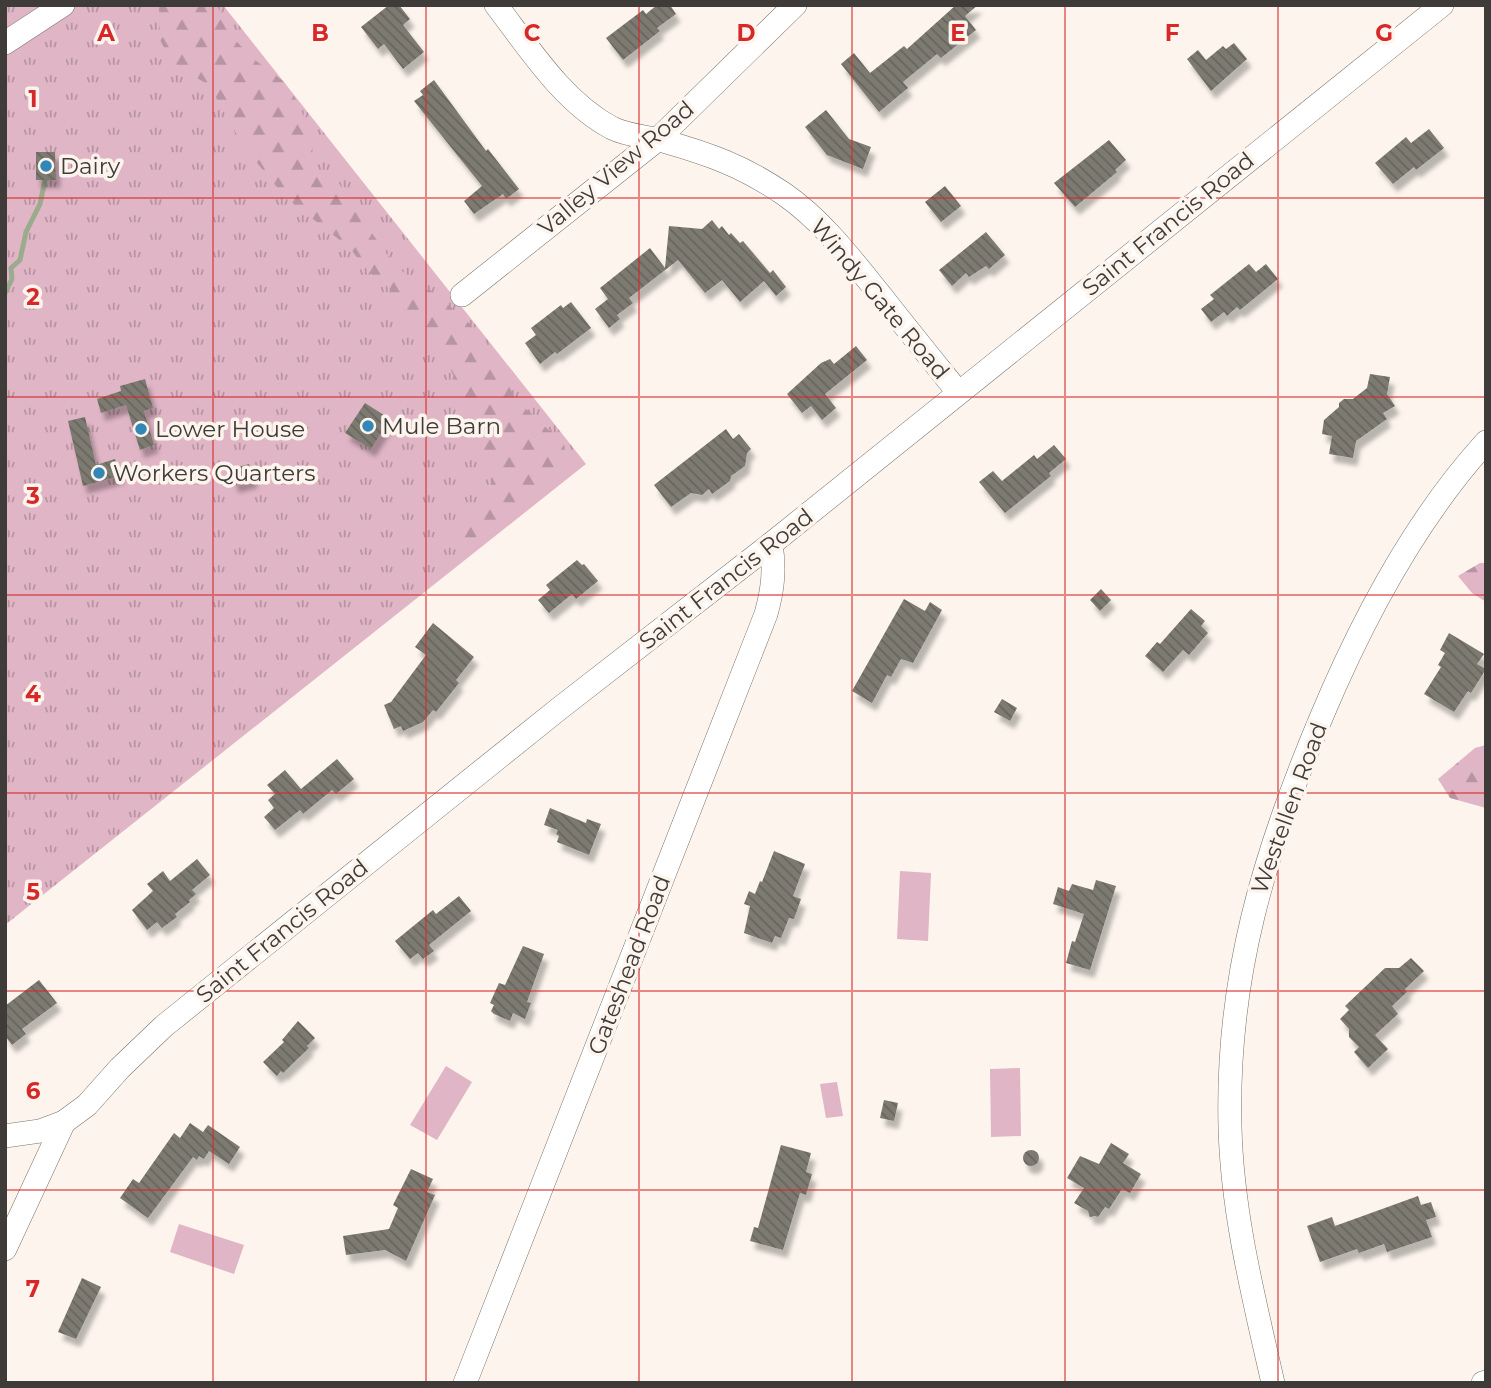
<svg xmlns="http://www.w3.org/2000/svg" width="1491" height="1388" font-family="Montserrat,sans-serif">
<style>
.grass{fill:url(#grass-tufts)}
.forest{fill:url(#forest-firs)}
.pitch{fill:#e0b5c5}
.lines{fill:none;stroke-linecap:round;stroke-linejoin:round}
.stream{stroke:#9bac8e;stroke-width:5}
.building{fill:url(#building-back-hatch);filter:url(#shadow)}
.minor-casing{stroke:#79726b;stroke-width:24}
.minor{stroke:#fff;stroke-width:23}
.grid{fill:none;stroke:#d62828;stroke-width:2;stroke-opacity:0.55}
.poi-dot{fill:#3387b7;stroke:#fdf5ed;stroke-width:2.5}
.labels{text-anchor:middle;stroke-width:7;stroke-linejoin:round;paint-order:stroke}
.poi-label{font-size:23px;fill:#3e3b38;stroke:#fdf5ed;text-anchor:start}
.street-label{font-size:23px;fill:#3e3b38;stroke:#fdf5ed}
.grid-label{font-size:23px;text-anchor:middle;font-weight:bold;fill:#d62828;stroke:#fdf5ed;stroke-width:7;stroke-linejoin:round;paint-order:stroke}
</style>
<defs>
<pattern id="grass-tufts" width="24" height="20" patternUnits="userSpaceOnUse" patternTransform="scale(1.75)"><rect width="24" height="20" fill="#e0b5c5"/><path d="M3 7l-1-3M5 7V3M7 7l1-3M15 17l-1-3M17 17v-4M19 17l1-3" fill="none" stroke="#b794a1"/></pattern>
<pattern id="forest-firs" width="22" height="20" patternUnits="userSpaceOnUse" patternTransform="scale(1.75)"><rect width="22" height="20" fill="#e0b5c5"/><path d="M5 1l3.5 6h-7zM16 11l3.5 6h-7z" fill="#b794a1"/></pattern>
<pattern id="building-back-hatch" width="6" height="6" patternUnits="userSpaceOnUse" patternTransform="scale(1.75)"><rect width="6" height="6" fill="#7c7a71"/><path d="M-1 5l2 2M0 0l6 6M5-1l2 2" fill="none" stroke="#67655e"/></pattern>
<filter id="shadow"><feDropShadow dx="4.5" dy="8" stdDeviation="2" flood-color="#0004"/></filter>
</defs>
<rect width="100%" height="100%" fill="#fdf5ed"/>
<polygon class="grass" points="5,5 223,5 586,464 5,925"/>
<g class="forest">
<polygon points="159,5 217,5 228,32 251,57 283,81 294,96 313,136 312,161 318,174 336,178 352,205 396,267 436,294 470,324 484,350 506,374 514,398 564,444 566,456 558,474 527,503 481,534 471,540 465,539 458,529 488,496 495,467 489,457 463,431 456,383 452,372 435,354 386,285 377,280 361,263 350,248 286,198 243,146 209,85 181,69 169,57 160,40"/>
<polygon points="1480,563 1486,563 1486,602 1472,593 1458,576"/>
<polygon points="1486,745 1486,808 1450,798 1438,779 1475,748"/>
</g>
<g class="pitch">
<polygon points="900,871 931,873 928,941 897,939"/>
<polygon points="446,1066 472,1082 437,1140 410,1125"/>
<polygon points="1020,1068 1021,1136 991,1137 990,1069"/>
<polygon points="837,1082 843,1116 826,1118 820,1084"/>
<polygon points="179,1224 244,1245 234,1274 170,1252"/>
</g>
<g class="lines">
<polyline class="stream" points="5,293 12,279 11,268 20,260 26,232 40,204 45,180"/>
</g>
<g class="building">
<polygon points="389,5 399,5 410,19 403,25 424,52 403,69 384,44 378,49 361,27"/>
<polygon points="657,5 670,5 676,14 657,28 660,31 623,60 606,38 643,10 646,14"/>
<polygon points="956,5 978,5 965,16 976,30 941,58 937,54 903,82 908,88 879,112 841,64 854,53 870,73 904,46 907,49"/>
<polygon points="1234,43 1247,59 1211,91 1187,59 1198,50 1206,60 1223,46 1226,49"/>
<polygon points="434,80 486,151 488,149 519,189 506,199 503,194 474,214 464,201 482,186 414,101 423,95 420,91"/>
<polygon points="826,110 849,139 871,147 863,169 827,155 805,127"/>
<polygon points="1429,129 1444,148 1416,170 1414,167 1393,184 1375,163 1406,137 1411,143"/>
<polygon points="1109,140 1126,160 1115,170 1117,172 1075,207 1054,183"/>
<polygon points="36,152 55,152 56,180 36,180"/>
<polygon points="945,186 961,206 941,222 925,202"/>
<polygon points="712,220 719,229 722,226 729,235 731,233 740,243 743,241 770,273 773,270 786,287 776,296 764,281 740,302 722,280 705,293 678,260 629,298 633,303 617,315 620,319 609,328 595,309 608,299 600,288 650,248 665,268 669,226 702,229"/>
<polygon points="986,232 1005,255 989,269 986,266 969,277 966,273 952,286 939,270"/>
<polygon points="1249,264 1256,272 1266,264 1278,279 1240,310 1237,307 1227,316 1224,312 1211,322 1201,309 1214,299 1210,295"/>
<polygon points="571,302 591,328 557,354 555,352 540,364 525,343 536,335 531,328 561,305 563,308"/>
<polygon points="856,346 867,360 825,394 836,408 822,420 811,406 802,413 787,394 821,363 830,359 834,364"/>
<polygon points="1370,374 1390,377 1387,394 1395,406 1383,413 1387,419 1356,441 1353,458 1329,454 1332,436 1322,434 1324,420 1339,407 1339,403 1344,399 1353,399 1367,388"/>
<polygon points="145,379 153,408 144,411 154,445 140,450 126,405 101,413 97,399 121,391 120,386"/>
<polygon points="365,403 390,419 371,449 345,433"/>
<polygon points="85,417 96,465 115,459 120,476 83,486 68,421"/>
<polygon points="726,429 733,439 739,434 751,449 747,453 745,466 731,476 730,481 712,494 709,489 702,495 691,493 671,507 654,485"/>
<polygon points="1054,445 1066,459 1049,473 1051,476 1005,513 979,482 993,471 1002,481 1034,455 1037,459"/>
<polygon points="249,464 253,480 234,485 230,469"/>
<polygon points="577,560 582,565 584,564 598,581 576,599 572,594 549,613 538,600 550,590 546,585"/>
<polygon points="1101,589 1111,600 1100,611 1090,600"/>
<polygon points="904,599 925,611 930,602 942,610 913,663 901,659 891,677 887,675 872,703 852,691"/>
<polygon points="1191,609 1205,621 1201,626 1208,633 1189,655 1183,650 1163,672 1145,656 1157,642 1160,644"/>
<polygon points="433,623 474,657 456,680 459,683 436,712 433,710 423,722 403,731 401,726 394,729 384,705 391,702 426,655 415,647"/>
<polygon points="1449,633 1484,654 1477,664 1486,669 1471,693 1468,691 1454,712 1424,694 1441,667 1438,665 1445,653 1440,650"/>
<polygon points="1002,699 1017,708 1010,721 994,712"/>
<polygon points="337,759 354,779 336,794 332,790 303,814 300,810 275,830 264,817 274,808 268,800 275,794 267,785 285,770 301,789"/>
<polygon points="550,808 586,823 587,819 601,824 589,855 557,842 559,836 556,834 558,830 544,825"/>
<polygon points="774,851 805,864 793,896 801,899 794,919 789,918 781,938 775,936 772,943 744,933 750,906 744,904 749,891 755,894 760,881 762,882"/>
<polygon points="197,859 210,875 192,890 196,894 189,900 190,902 175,914 177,917 162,928 157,922 147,930 132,910 153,891 147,884 163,871 170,881"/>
<polygon points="1096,880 1116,886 1090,970 1066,963 1072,941 1075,942 1084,914 1053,904 1058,887 1069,891 1072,884 1093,890"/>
<polygon points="459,896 471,911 429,945 434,951 423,959 418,953 410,959 395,941 433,910 436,914"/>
<polygon points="523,946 544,954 527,1002 531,1003 525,1019 513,1013 510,1021 494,1014 491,1011 494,1005 490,1003 499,983 505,985"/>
<polygon points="1411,958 1424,971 1405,989 1407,992 1392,1006 1398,1014 1375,1035 1388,1049 1368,1068 1354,1052 1359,1047 1349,1037 1349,1029 1340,1019 1349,1010 1345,1006 1385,968 1399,968"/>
<polygon points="39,980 57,1003 22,1029 26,1034 12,1045 5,1036 5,1006"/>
<polygon points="298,1021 315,1038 307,1046 309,1048 283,1073 281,1071 277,1076 263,1062 284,1042 282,1040"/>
<polygon points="884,1100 898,1103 894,1121 880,1118"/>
<polygon points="190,1123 203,1132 208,1125 240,1147 229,1164 209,1151 204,1159 199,1156 197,1160 193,1157 148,1218 120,1198 133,1179 139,1183 174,1133 180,1138"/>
<polygon points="1111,1143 1129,1154 1123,1163 1141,1174 1130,1193 1122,1189 1109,1209 1105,1207 1098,1217 1095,1216 1090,1217 1088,1211 1074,1203 1084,1188 1067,1178 1080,1156 1099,1164"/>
<polygon points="781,1145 811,1153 806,1172 812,1174 806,1195 800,1193 783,1250 750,1241 754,1227 758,1228"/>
<circle cx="1031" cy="1158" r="8"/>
<polygon points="411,1169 433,1179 427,1192 435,1195 406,1261 385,1250 346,1255 343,1236 389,1229 398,1208 393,1205"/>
<polygon points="1418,1196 1421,1205 1431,1202 1436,1217 1426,1220 1432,1237 1387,1252 1384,1244 1359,1253 1357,1249 1320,1262 1307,1226 1332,1217 1335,1226"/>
<polygon points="82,1278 101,1287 76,1339 58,1332"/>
</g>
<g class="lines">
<g class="minor-casing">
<g id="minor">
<path d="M496,5C529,48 563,102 612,128C628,136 646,136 663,141C709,154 743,166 784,194C823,221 852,260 882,297C907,329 933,361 958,392"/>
<polyline points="5,43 63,5"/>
<polyline points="462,295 657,140 795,5"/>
<polyline points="5,1136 40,1131 64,1122 87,1105 120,1068 164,1026 560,708 771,544 1442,5"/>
<polyline points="5,1249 64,1122"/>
<path d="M465,1383L766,614C773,589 775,569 771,544"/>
<path d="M1273,1383C1254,1299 1232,1213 1230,1127C1226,979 1264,853 1321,718C1362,620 1414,521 1486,442"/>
<polyline points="1483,1383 1486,1382"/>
</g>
</g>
<use href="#minor" class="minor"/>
</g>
<path class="grid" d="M213,5V1383M426,5V1383M639,5V1383M852,5V1383M1065,5V1383M1278,5V1383M5,198H1486M5,397H1486M5,595H1486M5,793H1486M5,991H1486M5,1190H1486"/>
<g class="poi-dot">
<circle cx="46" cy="166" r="7"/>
<circle cx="368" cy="426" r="7"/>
<circle cx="141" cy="429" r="7"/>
<circle cx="99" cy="473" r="7"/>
</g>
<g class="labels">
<g class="poi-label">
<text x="60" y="174">Dairy</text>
<text x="382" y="434">Mule Barn</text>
<text x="155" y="437">Lower House</text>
<text x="113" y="481">Workers Quarters</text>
</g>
<g class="street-label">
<text transform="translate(616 168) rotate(-40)" y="8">Valley View Road</text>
<text transform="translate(1168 224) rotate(-39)" y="8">Saint Francis Road</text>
<text transform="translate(880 299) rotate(50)" y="8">Windy Gate Road</text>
<text transform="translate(726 579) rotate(-38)" y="8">Saint Francis Road</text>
<text transform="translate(1289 808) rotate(-70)" y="8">Westellen Road</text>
<text transform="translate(282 931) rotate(-39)" y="8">Saint Francis Road</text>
<text transform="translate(629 965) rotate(-69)" y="8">Gateshead Road</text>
</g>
</g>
<g class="grid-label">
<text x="106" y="41">A</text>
<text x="320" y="41">B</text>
<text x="532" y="41">C</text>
<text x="746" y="41">D</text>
<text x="958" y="41">E</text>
<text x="1172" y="41">F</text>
<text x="1384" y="41">G</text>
<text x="33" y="107">1</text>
<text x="33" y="305">2</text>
<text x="33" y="504">3</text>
<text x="33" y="702">4</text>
<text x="33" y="900">5</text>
<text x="33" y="1099">6</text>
<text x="33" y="1297">7</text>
</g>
<rect width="1491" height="1388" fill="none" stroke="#3e3b38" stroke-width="14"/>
</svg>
